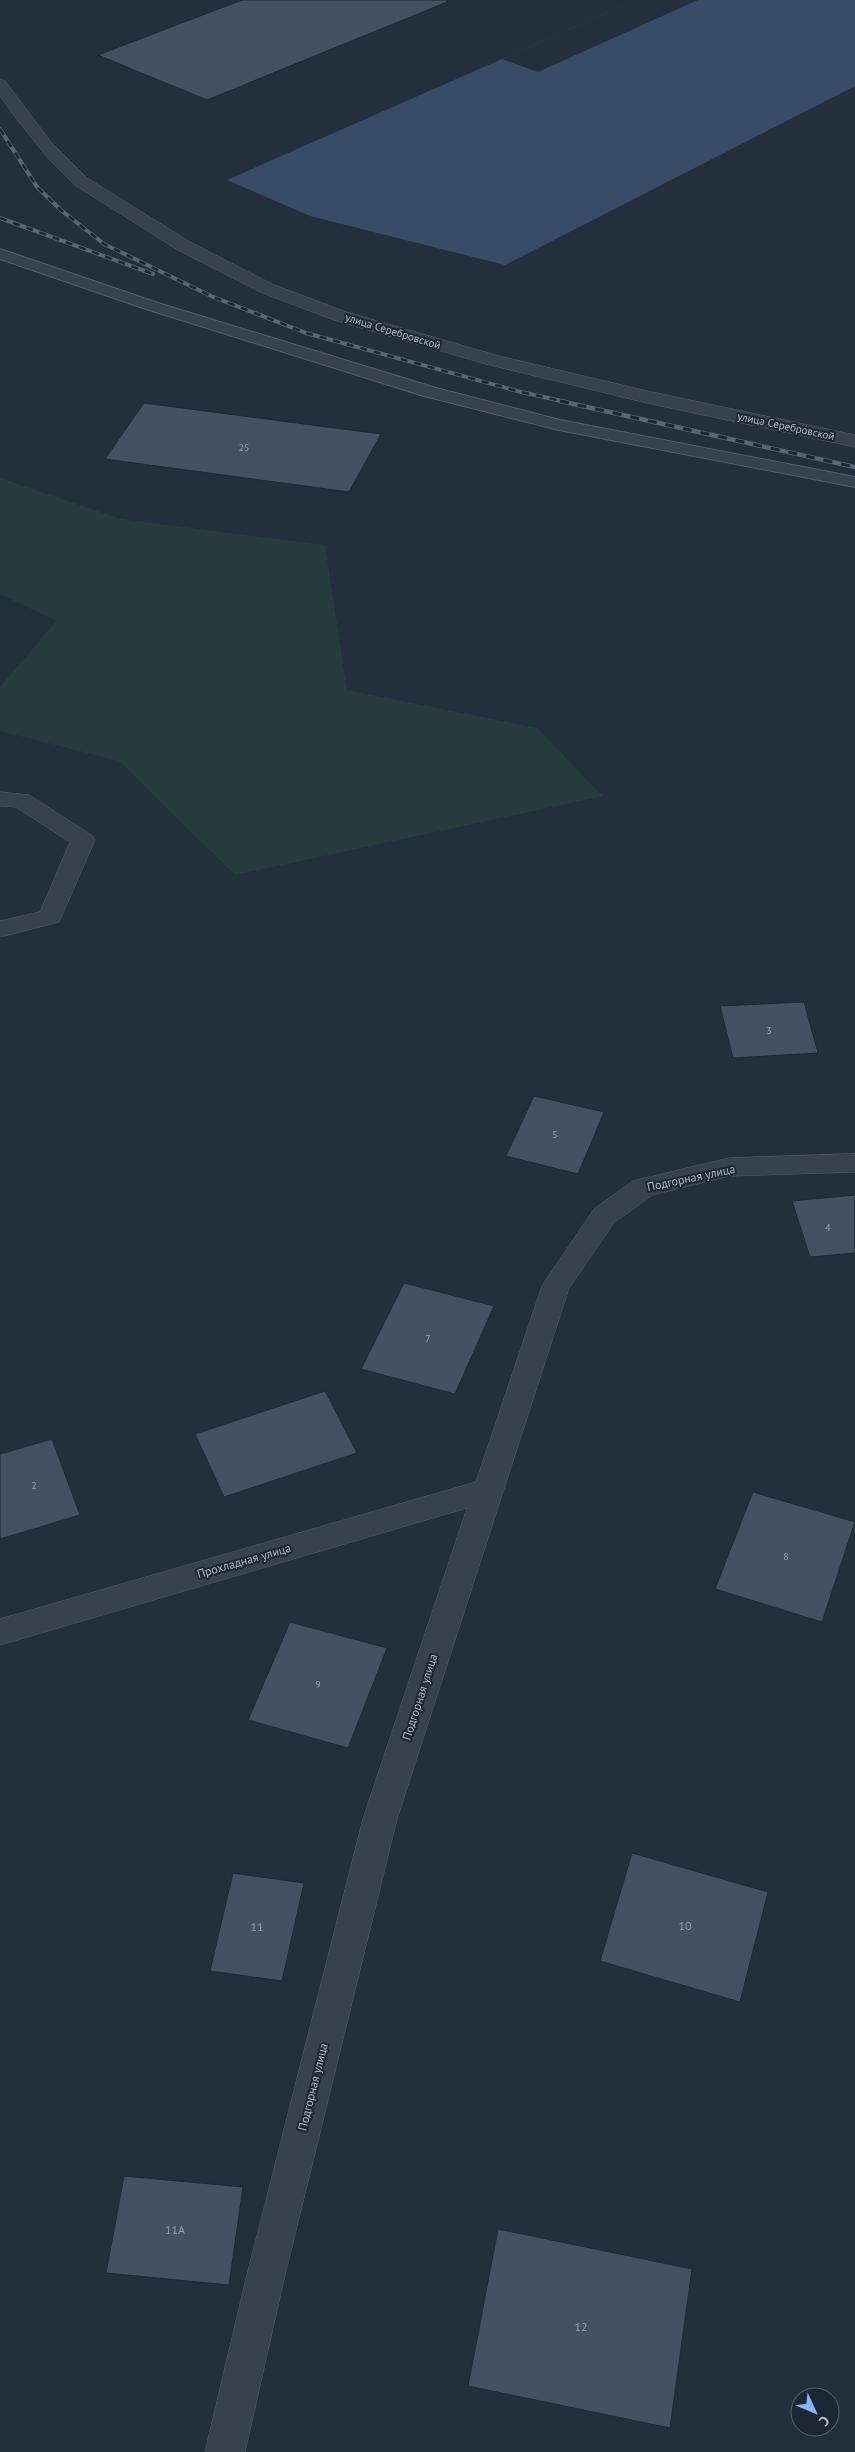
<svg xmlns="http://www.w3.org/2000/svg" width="855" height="2452" font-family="'PT Sans',sans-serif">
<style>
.green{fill:#263c3f}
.water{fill:#394c67}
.pier{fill:#242f3e}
.building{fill:#455162;stroke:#1f2835}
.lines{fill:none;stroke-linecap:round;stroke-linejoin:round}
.service-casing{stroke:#565f6c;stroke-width:2}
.minor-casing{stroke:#565f6c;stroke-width:1}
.tertiary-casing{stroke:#565f6c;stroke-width:1}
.service{fill:#38414e;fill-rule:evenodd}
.minor{fill:#38414e;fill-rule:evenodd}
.tertiary{fill:#38414e;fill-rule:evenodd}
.rail-far1-casing{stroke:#5a6575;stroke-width:4}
.rail-casing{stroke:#5a6575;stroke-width:4.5}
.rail-far1{stroke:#1d2633;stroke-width:2.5;stroke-dasharray:7;stroke-linecap:butt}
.rail{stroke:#1d2633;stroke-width:3;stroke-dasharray:9;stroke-linecap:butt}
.labels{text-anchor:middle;stroke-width:4;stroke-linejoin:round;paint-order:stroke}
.number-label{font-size:10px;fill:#98a1af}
.far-street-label{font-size:11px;fill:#b4bcc9;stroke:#1d2633}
.street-label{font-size:12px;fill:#b4bcc9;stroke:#1d2633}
.near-number-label{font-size:12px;fill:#98a1af}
</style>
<rect width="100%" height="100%" fill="#242f3e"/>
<polygon class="green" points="0,478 121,519 325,545 347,690 537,728 603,796 235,875 119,761 0,731 0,687 56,621 0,594"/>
<polygon class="water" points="636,0 855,0 855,86 505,265 310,216 227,180"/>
<polygon class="pier" points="636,0 698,0 538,72 502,59"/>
<g class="building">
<polygon points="242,0 447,0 447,2 207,100 98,55"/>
<polygon points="144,403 381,434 349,492 105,459"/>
<polygon points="804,1002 818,1053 733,1058 720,1006"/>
<polygon points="534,1096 604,1112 578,1174 506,1156"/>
<polygon points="855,1195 855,1253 810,1257 792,1201"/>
<polygon points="404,1283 494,1306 455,1394 361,1369"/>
<polygon points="325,1391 357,1453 224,1497 195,1434"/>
<polygon points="52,1439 80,1515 0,1539 0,1454"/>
<polygon points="753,1492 855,1522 822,1622 715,1589"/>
<polygon points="290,1622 387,1648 348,1748 248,1720"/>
<polygon points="632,1853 768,1892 740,2002 600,1961"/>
<polygon points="233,1873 304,1883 282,1981 210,1971"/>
<polygon points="124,2176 243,2187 229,2285 106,2273"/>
<polygon points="498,2229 692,2269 670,2428 468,2386"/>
</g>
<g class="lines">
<g class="service-casing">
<polygon id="service" points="0,249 158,303 436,388 560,420 855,477 855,487 559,430 424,396 146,309 0,259"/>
</g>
<g class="minor-casing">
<g id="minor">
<polygon points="0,792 29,795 91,835 95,840 59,922 0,937 0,921 40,912 70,842 16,807 0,806"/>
<polygon points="855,1154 855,1172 729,1176 652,1195 614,1223 569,1288 397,1819 284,2279 245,2452 205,2452 246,2279 363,1819 467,1508 0,1645 0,1619 476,1482 542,1286 594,1209 633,1181 729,1158"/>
</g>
</g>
<g class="tertiary-casing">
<polygon id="tertiary" points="0,79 5,81 50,141 87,178 190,242 272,284 346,312 499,356 647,391 855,435 855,447 647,403 486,364 334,320 260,292 178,250 75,185 47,157 16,118 0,96"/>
</g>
<use href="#service" class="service"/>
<use href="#minor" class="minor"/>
<use href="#tertiary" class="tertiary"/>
<g class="rail-far1-casing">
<g id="rail-far1">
<polyline points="0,129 37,187 62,211 104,244 211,296 306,333 521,392 566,402"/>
<polyline points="0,218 153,274"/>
</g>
</g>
<g class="rail-casing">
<polyline id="rail" points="560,401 855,467"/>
</g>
<use href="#rail-far1" class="rail-far1"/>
<use href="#rail" class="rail"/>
</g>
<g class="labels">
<g class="number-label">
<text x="244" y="451">25</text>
<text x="769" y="1034">3</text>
<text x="555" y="1138">5</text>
<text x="828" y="1231">4</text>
<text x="428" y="1342">7</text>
<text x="34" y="1489">2</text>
<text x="786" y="1560">8</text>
<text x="318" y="1688">9</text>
</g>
<g class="far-street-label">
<text transform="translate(393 331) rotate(17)" y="4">улица Серебровской</text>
<text transform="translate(786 426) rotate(12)" y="4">улица Серебровской</text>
</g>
<g class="street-label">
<text transform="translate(691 1178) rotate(-12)" y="4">Подгорная улица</text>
<text transform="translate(244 1561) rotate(-16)" y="4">Прохладная улица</text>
<text transform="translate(420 1697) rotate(-72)" y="4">Подгорная улица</text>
<text transform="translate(313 2087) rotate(-76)" y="4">Подгорная улица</text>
</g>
<g class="near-number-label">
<text x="685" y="1930">10</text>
<text x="257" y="1931">11</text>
<text x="175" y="2234">11А</text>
<text x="581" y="2331">12</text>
</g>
</g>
<g transform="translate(815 2412) rotate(134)"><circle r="24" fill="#1d2633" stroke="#59626f"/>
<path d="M0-4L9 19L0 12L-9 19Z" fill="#8ab4f8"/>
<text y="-8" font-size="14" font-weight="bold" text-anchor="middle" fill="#b4bcc9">С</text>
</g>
</svg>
